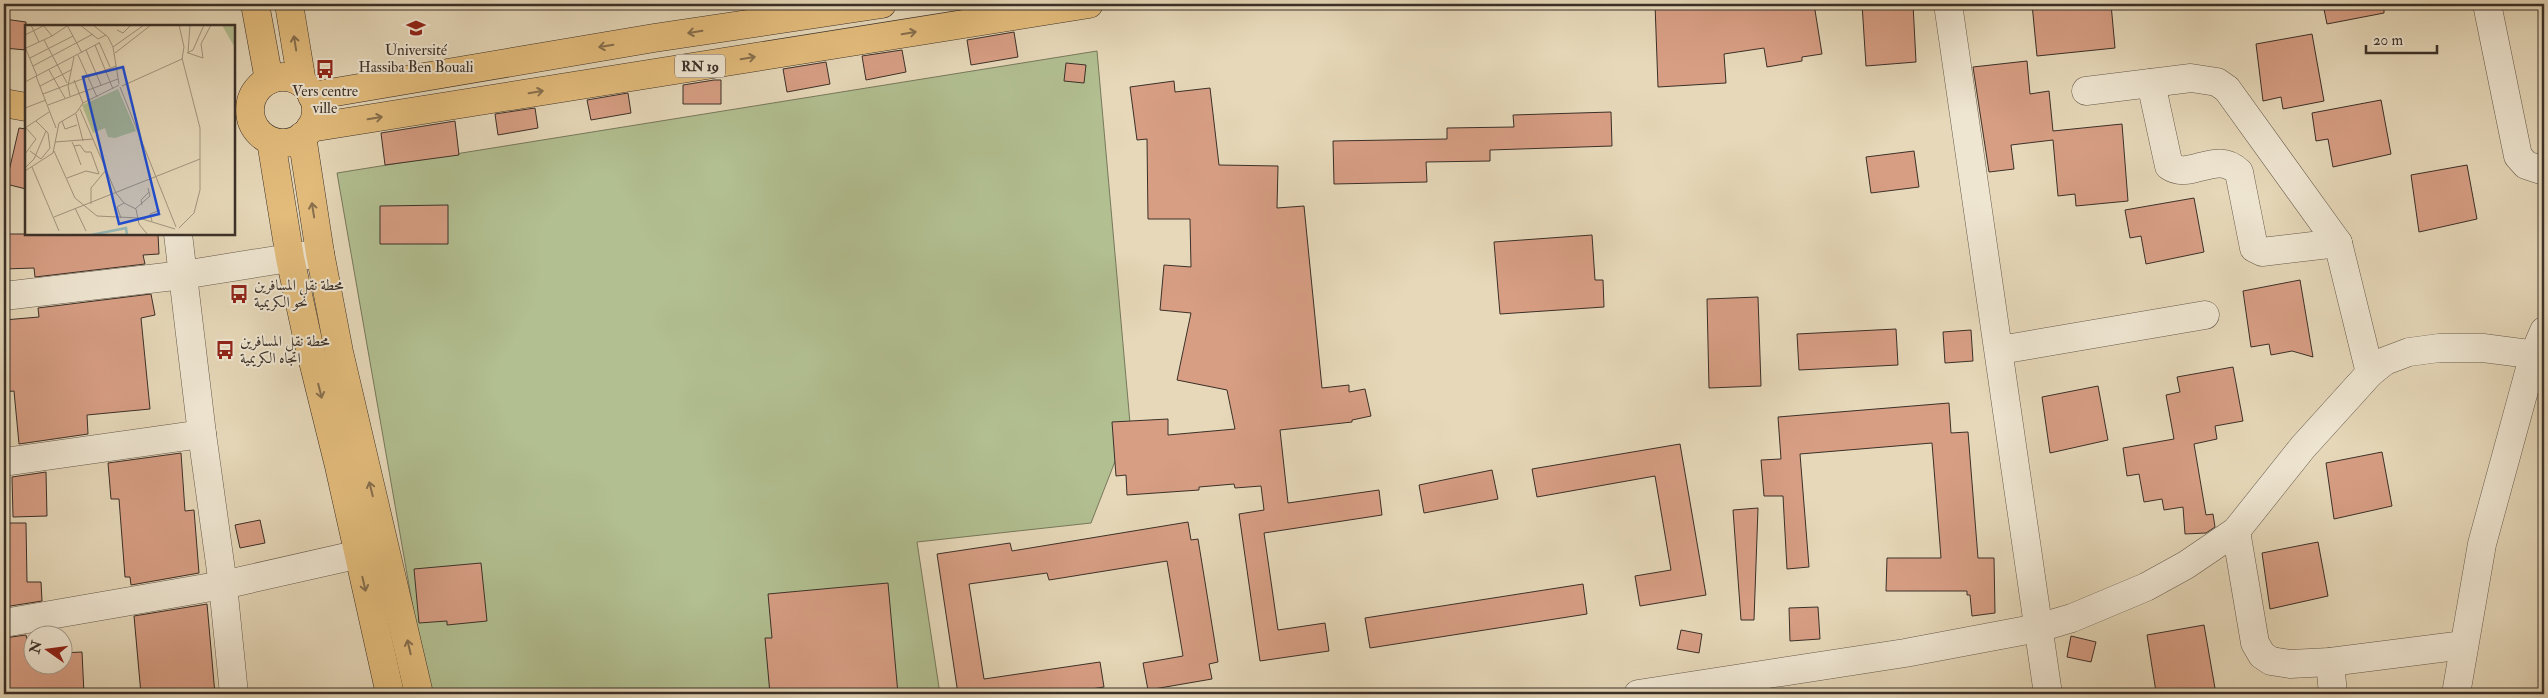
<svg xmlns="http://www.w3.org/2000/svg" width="2548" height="698" font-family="'IM FELL Double Pica',Amiri,serif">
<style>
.pitch{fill:#b2bf91;stroke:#76785c}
.building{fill:#d79e84;stroke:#3b3028}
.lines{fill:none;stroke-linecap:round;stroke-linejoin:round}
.minor-casing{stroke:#665a4c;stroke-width:29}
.major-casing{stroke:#3b3028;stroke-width:29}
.minor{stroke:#efe6d2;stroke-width:28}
.major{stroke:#e3bc7c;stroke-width:28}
.oneway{stroke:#876f4e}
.labels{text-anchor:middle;stroke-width:4;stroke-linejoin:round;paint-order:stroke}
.shield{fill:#efe6d2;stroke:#71675b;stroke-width:1}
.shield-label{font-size:14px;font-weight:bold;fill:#3b3028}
.poi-label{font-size:15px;fill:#3b3028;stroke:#efe6d2}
.inset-river{fill:none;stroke:#98b8b7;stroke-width:2.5}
.inset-road{fill:none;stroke:#a2957f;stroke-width:1}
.view{fill:#1d4ed8;fill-opacity:0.15;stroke:#1d4ed8;stroke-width:2.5}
.inset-edge{fill:none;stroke:#3b3028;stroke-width:2.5}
</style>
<rect width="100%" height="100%" fill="#e6d8b9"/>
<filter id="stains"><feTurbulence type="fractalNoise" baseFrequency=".004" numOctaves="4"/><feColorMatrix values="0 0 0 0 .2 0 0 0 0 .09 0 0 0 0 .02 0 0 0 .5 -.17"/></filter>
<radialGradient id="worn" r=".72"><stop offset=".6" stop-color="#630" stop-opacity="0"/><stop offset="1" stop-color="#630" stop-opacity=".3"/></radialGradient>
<polygon class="pitch" points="1097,51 1130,423 1091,523 917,542 940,694 428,694 337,173"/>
<g class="building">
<polygon points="1655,4 1814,4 1822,54 1802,57 1802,61 1767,67 1764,48 1724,54 1726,83 1658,87"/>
<polygon points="1862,4 1913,4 1916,62 1866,66"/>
<polygon points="2032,4 2111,4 2115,48 2037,56"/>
<polygon points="2323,4 2384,4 2384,13 2327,24"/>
<polygon points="4,19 26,22 26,50 4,48"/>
<polygon points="1014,32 1018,57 971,65 967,40"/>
<polygon points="2312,34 2324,101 2283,109 2281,97 2263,101 2256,44"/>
<polygon points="902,50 906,72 866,80 862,56"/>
<polygon points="2027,61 2030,94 2049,91 2053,131 2122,124 2128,201 2076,206 2075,194 2058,196 2053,140 2011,145 2014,169 1989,172 1973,67"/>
<polygon points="826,62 830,84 787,92 783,69"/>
<polygon points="1066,63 1086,65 1084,83 1064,81"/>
<polygon points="714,80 721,80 721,104 683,104 683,85"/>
<polygon points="1174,81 1175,92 1210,88 1219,165 1278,166 1277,208 1304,206 1322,388 1349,385 1349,392 1365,389 1371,416 1352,420 1352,422 1280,430 1288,503 1379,490 1382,515 1264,533 1278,630 1325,623 1329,651 1260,661 1239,514 1264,510 1261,486 1235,488 1234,484 1199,487 1199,490 1127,495 1126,475 1116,476 1112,422 1168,419 1168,435 1235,429 1227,390 1177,380 1191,313 1160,310 1164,265 1191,267 1190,219 1148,219 1147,139 1137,140 1130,87"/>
<polygon points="628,93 631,113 591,120 587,100"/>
<polygon points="2381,100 2391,154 2333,167 2328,139 2316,141 2312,113"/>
<polygon points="535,108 538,128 498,135 495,114"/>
<polygon points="1611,112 1612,146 1490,150 1490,161 1426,162 1427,182 1334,184 1333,141 1447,139 1447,128 1514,127 1513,115"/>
<polygon points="455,121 459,155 385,165 381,133"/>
<polygon points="19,128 26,129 26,189 6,184"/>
<polygon points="1914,151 1919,187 1871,193 1866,157"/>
<polygon points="2467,165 2477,219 2419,232 2411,175"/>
<polygon points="2194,198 2204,252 2146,264 2141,236 2130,238 2125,210"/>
<polygon points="448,205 448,244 380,244 380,206"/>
<polygon points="4,234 158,234 159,254 143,255 145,264 35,277 34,268 4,269"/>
<polygon points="1592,235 1595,280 1603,280 1604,307 1500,314 1494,242"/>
<polygon points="2300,280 2313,357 2292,351 2271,355 2269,344 2251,347 2243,291"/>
<polygon points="151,294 155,315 141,318 150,409 87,415 88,434 19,444 14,391 4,392 4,320 39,317 38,308"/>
<polygon points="1758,297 1761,386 1709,388 1707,299"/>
<polygon points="1896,329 1898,365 1799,370 1797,334"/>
<polygon points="1971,330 1973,361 1945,363 1943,332"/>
<polygon points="2233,367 2243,421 2215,426 2217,439 2194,444 2206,515 2213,514 2215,527 2206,533 2185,534 2183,507 2164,510 2162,499 2144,502 2139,474 2127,476 2123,448 2174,439 2166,395 2180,392 2177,377"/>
<polygon points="2098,386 2108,440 2050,453 2042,397"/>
<polygon points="1949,403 1951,433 1968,432 1978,558 1994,558 1995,613 1972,616 1970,595 1967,595 1967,591 1886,591 1887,558 1941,558 1932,443 1800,454 1809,567 1787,569 1783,496 1764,496 1761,460 1781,459 1778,417"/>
<polygon points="1680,444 1706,595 1640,606 1635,576 1671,570 1655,476 1537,497 1532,469"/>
<polygon points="2382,452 2392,506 2334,519 2326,463"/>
<polygon points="181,453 185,511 194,510 199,573 131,585 130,577 125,577 119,499 111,499 108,463"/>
<polygon points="1492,470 1498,499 1424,513 1419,485"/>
<polygon points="46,472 47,516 13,517 12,477"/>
<polygon points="1758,508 1754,620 1741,620 1733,510"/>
<polygon points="260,520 265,543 240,548 235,525"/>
<polygon points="1188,522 1191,540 1198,539 1218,662 1209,664 1212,679 1148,690 1143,663 1183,656 1167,561 1049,580 1047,573 969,584 984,679 1100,662 1104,687 1059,694 958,694 937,554 1010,543 1012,551"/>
<polygon points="4,523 26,523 27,582 41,582 42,601 4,607"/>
<polygon points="2318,542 2328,596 2270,609 2262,553"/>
<polygon points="481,563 487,621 447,625 447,621 419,623 414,569"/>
<polygon points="888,583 898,694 770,694 765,638 772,638 768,594"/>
<polygon points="1583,584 1587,614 1370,648 1365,618"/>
<polygon points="207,604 215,694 141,694 134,616"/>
<polygon points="1818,607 1820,639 1790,641 1789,608"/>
<polygon points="2204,625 2216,694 2174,694 2173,689 2156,692 2147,635"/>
<polygon points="1681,630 1702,634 1699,653 1677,649"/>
<polygon points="26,635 30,655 32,655 32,666 62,666 62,653 82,652 84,694 10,694 4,657 4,638"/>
<polygon points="2071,636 2096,642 2091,662 2067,657"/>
</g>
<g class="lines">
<g class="minor-casing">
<g id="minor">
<polyline points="1948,4 2048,694"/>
<polyline points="2487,4 2518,156 2526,165 2544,171"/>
<path d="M2151,83L2169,166C2191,181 2216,149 2239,172L2254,248L2262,252L2338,243"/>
<polyline points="2086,91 2191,78 2217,82 2227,89 2338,243 2370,373"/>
<polyline points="178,234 202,434 223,585 234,694"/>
<polyline points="4,296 183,275 320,253"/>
<polyline points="2000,350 2205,315"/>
<polyline points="4,462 202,434"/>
<polyline points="2236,531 2255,643 2262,655 2271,661 2290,664 2330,662 2464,645"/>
<polyline points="4,623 223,585 382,549"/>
<polyline points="2330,662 2333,694"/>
<polyline points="1638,694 1905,653 2038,628 2072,618 2146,587 2186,565 2236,531 2303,447 2370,373 2385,361 2409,352 2439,348 2483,348 2544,356"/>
<polyline points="2456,694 2482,544 2534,354 2544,331"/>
</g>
</g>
<g class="major-casing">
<g id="major">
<polyline points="255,4 269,80"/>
<polyline points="289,4 302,83"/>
<circle cx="283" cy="110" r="33"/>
<polyline points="312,96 654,38 882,4"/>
<polyline points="4,103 26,107"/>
<polyline points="310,128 1089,4"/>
<polyline points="302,136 320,253 339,352 419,694"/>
<polyline points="271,141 290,258 308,341 339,466 390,694"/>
</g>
</g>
<use href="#minor" class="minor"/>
<use href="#major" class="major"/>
</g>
<defs><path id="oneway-shaft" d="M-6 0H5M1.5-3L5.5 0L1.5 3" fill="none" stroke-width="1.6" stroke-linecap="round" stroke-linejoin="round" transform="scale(1.25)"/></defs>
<g class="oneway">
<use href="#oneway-shaft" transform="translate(695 32) rotate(171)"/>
<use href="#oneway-shaft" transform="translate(909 33) rotate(-9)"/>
<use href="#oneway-shaft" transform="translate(295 43) rotate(-99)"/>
<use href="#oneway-shaft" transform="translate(606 46) rotate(170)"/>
<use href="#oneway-shaft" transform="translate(748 58) rotate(-9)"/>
<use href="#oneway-shaft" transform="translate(536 92) rotate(-9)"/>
<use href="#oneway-shaft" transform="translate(375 118) rotate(-9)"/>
<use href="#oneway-shaft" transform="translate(313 210) rotate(-99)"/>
<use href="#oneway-shaft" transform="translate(320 391) rotate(76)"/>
<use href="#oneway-shaft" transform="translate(371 489) rotate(-104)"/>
<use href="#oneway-shaft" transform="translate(364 584) rotate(77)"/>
<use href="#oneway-shaft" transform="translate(409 647) rotate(-103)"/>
</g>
<defs>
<g id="university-bare" transform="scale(1.5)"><path d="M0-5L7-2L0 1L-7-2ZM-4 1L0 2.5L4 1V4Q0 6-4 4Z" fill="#8f2418" stroke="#efe6d2" stroke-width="2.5" paint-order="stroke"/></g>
<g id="bus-bare" transform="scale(1.5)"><path d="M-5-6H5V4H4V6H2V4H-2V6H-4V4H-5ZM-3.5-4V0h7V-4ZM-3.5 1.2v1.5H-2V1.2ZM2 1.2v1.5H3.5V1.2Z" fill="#8f2418" stroke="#efe6d2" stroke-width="2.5" paint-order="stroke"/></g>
</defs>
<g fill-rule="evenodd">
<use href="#university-bare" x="416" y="28"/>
<use href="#bus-bare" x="325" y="69"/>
<use href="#bus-bare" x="239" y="294"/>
<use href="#bus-bare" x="225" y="350"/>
</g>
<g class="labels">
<rect class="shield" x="675" y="54.5" width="50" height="23" rx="4"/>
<g class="shield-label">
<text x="700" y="71">RN 19</text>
</g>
<g class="poi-label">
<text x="416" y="55">Université<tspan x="416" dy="17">Hassiba Ben Bouali</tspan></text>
<text x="325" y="96">Vers centre<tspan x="325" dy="17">ville</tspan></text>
<text x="254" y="290" text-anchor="start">محطة نقل المسافرين<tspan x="254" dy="17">نحو الكريمية</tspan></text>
<text x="240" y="346" text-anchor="start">محطة نقل المسافرين<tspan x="240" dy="17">اتجاه الكريمية</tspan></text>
</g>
</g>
<g transform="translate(25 25)">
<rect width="210" height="210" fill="#e6d8b9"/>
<path d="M197,0H210V23Z" fill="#b2bf91"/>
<path d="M93,64L111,106L90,113L83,112L80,103L68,108L57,80Z" fill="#b2bf91"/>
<path class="inset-river" d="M66,210L101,203L102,210"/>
<path class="inset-road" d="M6,0L14,17M42,0L57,28M55,0L73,14L81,10M68,0L83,12L88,22L94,59M92,5L98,8L106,0M0,10L18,1M27,11L42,1M19,15L42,58M74,17L85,42M70,20L88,64M0,22L12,51M88,22L119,0M1,23L27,11L18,0M61,25L76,60M90,28L126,0M162,28L168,25L179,0M163,28L178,33L176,19L186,0M163,28L165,0M53,30L72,72M5,33L48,11M8,41L68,9M24,45L40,73M11,51L31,103M49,55L58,78M0,57L74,18M15,61L46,45M97,61L157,34L159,22L154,0M95,62L151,202M18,69L91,41M45,71L43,61L49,32M23,80L93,54M0,83L21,75M55,84L91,168L99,178L111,184L114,199L123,210M51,89L58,116M37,96L40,104L52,100M0,102L11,114L0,129M0,103L24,87M30,117L68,114M47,117L49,121L55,120L60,127H66L74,149M49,121L56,140M5,126L16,134L25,123L23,108L11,96M29,126L50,173L72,191L114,193L150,204M7,142L34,206M0,143L9,134L21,106M0,146L28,128L34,98L51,88L58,78L94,60M42,153L61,146L74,149M66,179V163L81,145M117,180L116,175L124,167M50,183L61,206M110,184L125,171L123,163M29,192L175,134M96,193L92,182L99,178M127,196L125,189L135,185M154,203L169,188L175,165V103L157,33"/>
<path class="view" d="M98,42L134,189L94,199L58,52Z"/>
<rect width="210" height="210" class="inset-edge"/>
</g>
<rect width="2548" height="698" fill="none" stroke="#e6d8b9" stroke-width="20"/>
<rect x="5" y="5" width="2538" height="688" fill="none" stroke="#3b3028" stroke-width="2.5"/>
<rect x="10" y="10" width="2528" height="678" fill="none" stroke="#3b3028"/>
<g transform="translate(48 650) rotate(284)"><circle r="24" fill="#efe6d2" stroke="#a79d8e"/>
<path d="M0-4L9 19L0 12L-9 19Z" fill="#8f2418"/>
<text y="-8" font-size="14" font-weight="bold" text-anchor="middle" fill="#3b3028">N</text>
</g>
<path d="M2366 45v8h71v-8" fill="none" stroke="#3b3028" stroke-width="2.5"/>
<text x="2373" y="45" font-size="15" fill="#3b3028" stroke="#efe6d2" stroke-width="4" paint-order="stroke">20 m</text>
<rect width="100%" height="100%" filter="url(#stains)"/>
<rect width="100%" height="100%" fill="url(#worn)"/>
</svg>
